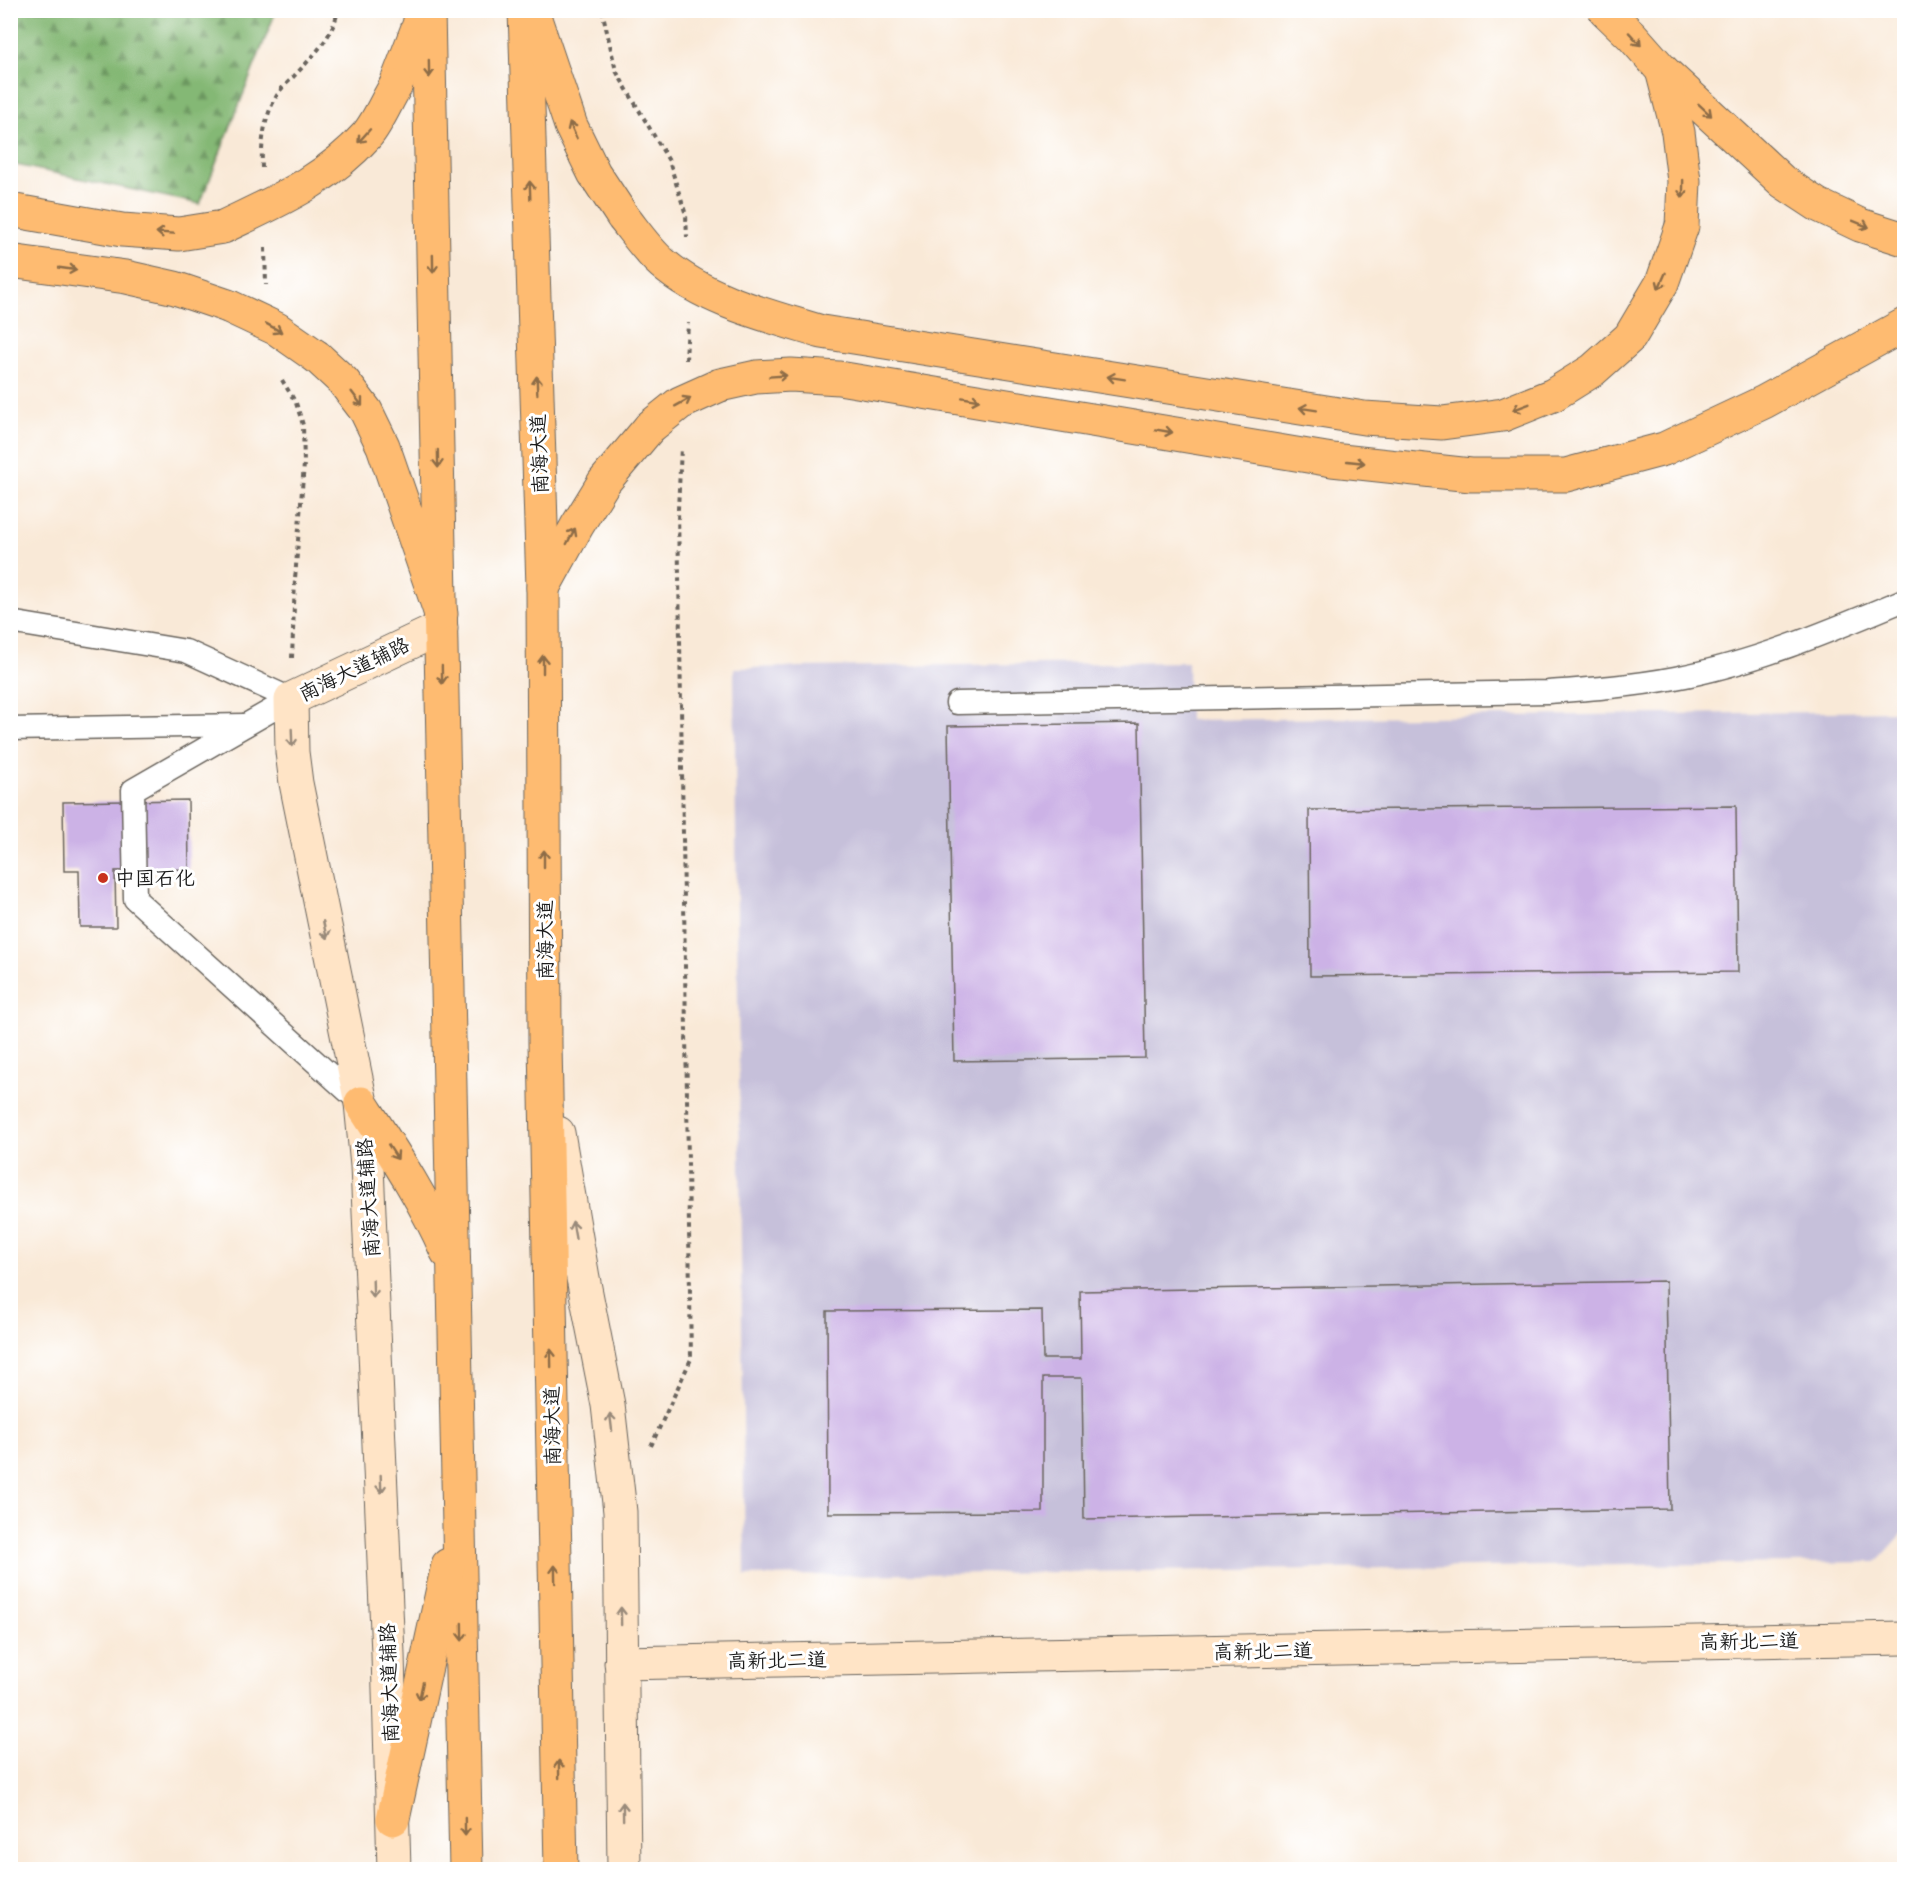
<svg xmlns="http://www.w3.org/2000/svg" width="1915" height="1880" font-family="'Indie Flower','LXGW WenKai TC',sans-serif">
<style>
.industrial{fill:#c6c0da}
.forest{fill:url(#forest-firs);stroke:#506a48;stroke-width:1.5}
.building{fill:#ccb2e6}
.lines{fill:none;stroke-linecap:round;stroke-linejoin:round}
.lane-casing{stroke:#69645d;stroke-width:25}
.secondary-casing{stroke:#69645d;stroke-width:35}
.primary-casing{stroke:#69645d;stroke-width:35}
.highway-casing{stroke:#69645d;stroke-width:35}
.path{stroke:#69645d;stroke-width:4;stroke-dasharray:4.5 4.5;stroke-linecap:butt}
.lane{stroke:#fff;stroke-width:22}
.secondary{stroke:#ffe4c6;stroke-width:33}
.primary{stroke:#febb71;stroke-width:33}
.highway{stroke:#febb71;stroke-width:33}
.highway-bridge-casing{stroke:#69645d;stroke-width:35;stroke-linecap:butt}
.highway-bridge{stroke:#febb71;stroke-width:33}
.oneway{stroke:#8d6c46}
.oneway2{stroke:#998a7a}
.poi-dot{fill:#c8321e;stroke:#fff;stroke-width:2}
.labels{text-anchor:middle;stroke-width:6;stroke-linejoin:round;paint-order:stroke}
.street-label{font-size:20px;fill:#1c1c1c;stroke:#fff}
.poi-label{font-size:20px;fill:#1c1c1c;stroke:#fff;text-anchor:start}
</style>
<defs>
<pattern id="forest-firs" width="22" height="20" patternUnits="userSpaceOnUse" patternTransform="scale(1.5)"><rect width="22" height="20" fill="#84b874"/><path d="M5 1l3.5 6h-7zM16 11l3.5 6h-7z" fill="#6b955e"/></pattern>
</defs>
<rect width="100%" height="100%" fill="#fff"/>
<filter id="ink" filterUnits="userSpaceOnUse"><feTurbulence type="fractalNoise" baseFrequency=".0167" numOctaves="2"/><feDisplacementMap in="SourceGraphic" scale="12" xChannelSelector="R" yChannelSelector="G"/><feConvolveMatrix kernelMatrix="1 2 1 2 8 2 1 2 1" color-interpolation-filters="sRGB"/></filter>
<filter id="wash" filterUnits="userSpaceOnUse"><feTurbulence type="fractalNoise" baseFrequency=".008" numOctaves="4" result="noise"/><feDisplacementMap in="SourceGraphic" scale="24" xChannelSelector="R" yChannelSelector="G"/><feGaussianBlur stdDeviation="1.35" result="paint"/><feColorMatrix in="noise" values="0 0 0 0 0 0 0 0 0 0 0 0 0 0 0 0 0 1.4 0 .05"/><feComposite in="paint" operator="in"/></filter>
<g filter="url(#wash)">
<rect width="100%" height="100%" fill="#f9e9d7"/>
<polygon class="industrial" points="1188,662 1189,720 1904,711 1904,1532 1877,1562 745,1576 734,668"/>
<polygon class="forest" points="11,10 276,11 200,204 11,164"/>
<g id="blocks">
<g class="building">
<polygon points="1139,723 1145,1058 954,1061 948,726"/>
<polygon points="188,800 189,869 115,871 116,927 80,927 79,871 64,871 63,802"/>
<polygon points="1736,806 1738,972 1310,976 1309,810"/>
<polygon points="1666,1281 1670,1509 1084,1519 1082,1378 1043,1378 1043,1512 828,1513 827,1311 1042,1310 1043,1359 1081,1359 1080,1291"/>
</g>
</g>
</g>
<g filter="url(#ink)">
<use href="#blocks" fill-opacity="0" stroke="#69645d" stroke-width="1.5"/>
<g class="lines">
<g class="lane-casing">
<g id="lane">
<polyline points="10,622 186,651 291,699"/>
<polyline points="291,699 133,790 135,899 361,1103"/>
<path d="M957,703L1548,692C1591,689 1633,686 1675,678C1755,663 1830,631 1904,600"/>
<polyline points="10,729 245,725"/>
</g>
</g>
<g class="secondary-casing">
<g id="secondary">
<polyline points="558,1133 583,1278 608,1405 620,1512 624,1870"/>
<polyline points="621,1663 1904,1638"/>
<polyline points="394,1870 388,1654 367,1166 361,1103 296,783 292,752 291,699 441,628"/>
</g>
</g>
<g class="primary-casing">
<g id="primary">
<polyline points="428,10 466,1870"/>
<polyline points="525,10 543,588 545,1043 561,1870"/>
<path d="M361,1103C392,1151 424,1199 447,1252"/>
<polyline points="393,1819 448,1565"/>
</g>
</g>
<g class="highway-casing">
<g id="highway">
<polyline points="532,10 571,126 594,173 623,217"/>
<polyline points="1605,10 1632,36 1662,70 1783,182 1818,205 1860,225 1904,239"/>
<polyline points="1662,70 1678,132 1684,181 1682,226"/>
<polyline points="395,87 419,25 422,10"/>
<polyline points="10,210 122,230 179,234 223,227"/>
<polyline points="10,261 126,277 175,288 228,306"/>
<polyline points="317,357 343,381 366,411 383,446 441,614"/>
<polyline points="720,385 756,377 791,375 839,378 1332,460 1471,475 1566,475 1664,449 1764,402 1904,325"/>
<polyline points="543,588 577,526 604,482 650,427"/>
</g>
</g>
<g class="path">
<polyline points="602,10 616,71 669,161 686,215 687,237"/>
<path d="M262,168C261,142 264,115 279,92C283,86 290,81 295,75C313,56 333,37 338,10"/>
<polyline points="265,248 266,285"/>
<polyline points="686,360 688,323"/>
<polyline points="282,380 296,403 303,425 304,464 295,579 292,658"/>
<polyline points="651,1446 691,1359 678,509 681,448"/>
</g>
<use href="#lane" class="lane"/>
<use href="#secondary" class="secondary"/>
<use href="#primary" class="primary"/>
<use href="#highway" class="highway"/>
<g class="highway-bridge-casing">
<g id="highway-bridge">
<path d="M623,217C635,232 647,250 662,263C704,300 769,316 822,332L1364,418L1442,423L1503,415L1553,395L1593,370L1630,337L1662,283L1682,226"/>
<path d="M223,227C277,201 326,181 367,135C378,122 386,102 395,87"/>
<polyline points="228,306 277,329 317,357"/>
<polyline points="650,427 680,403 720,385"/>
</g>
</g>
<use href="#highway-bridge" class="highway-bridge"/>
</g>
<defs><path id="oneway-shaft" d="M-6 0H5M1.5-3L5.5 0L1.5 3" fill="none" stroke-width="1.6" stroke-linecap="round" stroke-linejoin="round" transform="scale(1.5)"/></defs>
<g class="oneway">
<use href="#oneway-shaft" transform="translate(1635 39) rotate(47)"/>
<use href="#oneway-shaft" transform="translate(429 69) rotate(89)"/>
<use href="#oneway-shaft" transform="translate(1705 110) rotate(43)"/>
<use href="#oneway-shaft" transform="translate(573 130) rotate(-114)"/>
<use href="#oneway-shaft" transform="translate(364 136) rotate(132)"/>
<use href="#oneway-shaft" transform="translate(1683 189) rotate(91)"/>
<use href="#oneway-shaft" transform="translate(530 190) rotate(-92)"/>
<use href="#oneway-shaft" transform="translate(1861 224) rotate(22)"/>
<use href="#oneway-shaft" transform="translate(165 233) rotate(-176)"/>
<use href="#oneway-shaft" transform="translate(433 264) rotate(89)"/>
<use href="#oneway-shaft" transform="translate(68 269) rotate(8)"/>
<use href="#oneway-shaft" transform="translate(1662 281) rotate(114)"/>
<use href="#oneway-shaft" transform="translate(274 328) rotate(29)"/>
<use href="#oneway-shaft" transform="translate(778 376) rotate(-4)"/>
<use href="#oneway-shaft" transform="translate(1116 378) rotate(-171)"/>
<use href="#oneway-shaft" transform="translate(537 385) rotate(-92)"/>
<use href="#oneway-shaft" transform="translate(357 399) rotate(53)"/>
<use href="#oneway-shaft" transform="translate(971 399) rotate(10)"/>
<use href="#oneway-shaft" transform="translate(683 402) rotate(-29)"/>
<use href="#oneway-shaft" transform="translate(1521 407) rotate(159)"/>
<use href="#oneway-shaft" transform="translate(1308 409) rotate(-171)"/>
<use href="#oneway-shaft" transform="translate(1164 431) rotate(10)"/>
<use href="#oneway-shaft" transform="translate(438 459) rotate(89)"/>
<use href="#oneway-shaft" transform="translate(1356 462) rotate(6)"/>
<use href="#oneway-shaft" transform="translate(571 536) rotate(-62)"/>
<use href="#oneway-shaft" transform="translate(543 664) rotate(-90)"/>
<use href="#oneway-shaft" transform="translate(442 675) rotate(89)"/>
<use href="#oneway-shaft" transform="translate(544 859) rotate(-90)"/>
<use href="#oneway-shaft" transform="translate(393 1152) rotate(57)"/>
<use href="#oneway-shaft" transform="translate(551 1358) rotate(-91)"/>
<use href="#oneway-shaft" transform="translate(555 1574) rotate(-91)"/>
<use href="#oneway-shaft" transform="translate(462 1632) rotate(89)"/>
<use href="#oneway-shaft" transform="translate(421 1691) rotate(102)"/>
<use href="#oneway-shaft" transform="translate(559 1769) rotate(-91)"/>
<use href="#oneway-shaft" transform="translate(465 1827) rotate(89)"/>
</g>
<g class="oneway2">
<use href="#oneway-shaft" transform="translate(292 738) rotate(88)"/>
<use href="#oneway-shaft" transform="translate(325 930) rotate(78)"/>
<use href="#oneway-shaft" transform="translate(574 1230) rotate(-100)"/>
<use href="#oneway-shaft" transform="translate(373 1289) rotate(88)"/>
<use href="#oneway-shaft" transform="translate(611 1422) rotate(-97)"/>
<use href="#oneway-shaft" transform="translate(381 1484) rotate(88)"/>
<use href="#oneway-shaft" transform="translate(621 1616) rotate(-91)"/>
<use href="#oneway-shaft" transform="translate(623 1811) rotate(-91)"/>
</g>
</g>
<circle class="poi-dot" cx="103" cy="878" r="6"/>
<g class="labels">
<g class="street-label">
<text transform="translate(539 454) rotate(-92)" y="7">南海大道</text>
<text transform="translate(354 669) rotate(-26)" y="7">南海大道辅路</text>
<text transform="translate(545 940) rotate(-90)" y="7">南海大道</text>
<text transform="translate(368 1198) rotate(-94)" y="7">南海大道辅路</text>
<text transform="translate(552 1426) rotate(-91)" y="7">南海大道</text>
<text transform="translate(1749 1641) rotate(-1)" y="7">高新北二道</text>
<text transform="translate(1263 1651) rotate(-1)" y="7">高新北二道</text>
<text transform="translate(777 1660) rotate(-1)" y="7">高新北二道</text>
<text transform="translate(389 1683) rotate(-92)" y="7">南海大道辅路</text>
</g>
<g class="poi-label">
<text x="115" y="885">中国石化</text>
</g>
</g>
<rect width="1915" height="1880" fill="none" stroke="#fff" stroke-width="36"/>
</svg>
